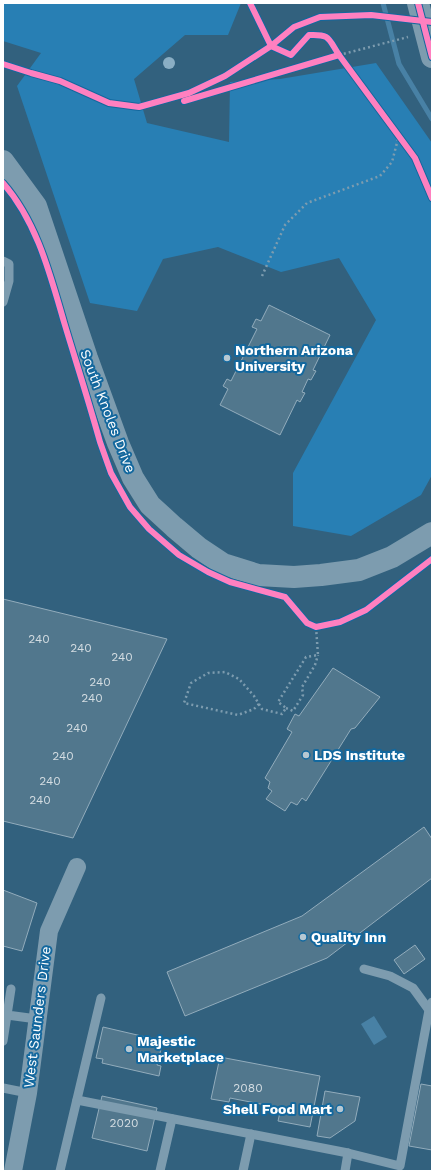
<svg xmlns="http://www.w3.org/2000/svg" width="435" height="1174" font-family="'Work Sans',sans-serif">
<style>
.green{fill:#287fb4}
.water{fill:#4881a5}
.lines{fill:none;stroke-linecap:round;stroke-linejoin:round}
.stream{stroke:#4881a5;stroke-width:5}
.building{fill:#51778d;stroke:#92acbc}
.path{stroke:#7d9caf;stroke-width:2.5;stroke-dasharray:2 3;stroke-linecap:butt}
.service{stroke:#7d9caf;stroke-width:9}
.minor{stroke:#7d9caf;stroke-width:18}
.tertiary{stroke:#7d9caf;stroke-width:22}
.cycleway-casing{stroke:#13689e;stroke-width:8}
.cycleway{stroke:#ff80c0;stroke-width:6}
.tree{fill:#8aaec4}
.poi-dot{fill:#b7c8d2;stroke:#13689e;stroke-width:1.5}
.labels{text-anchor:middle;stroke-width:4;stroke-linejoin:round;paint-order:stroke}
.number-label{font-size:12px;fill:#d4dde2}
.poi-label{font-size:14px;font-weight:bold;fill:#fff;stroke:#13689e;text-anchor:start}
.street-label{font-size:14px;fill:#fff;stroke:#13689e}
</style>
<rect width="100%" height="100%" fill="#32617e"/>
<polygon class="green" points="3,3 241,3 228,35 185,35 134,79 147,123 229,142 230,82 280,79 376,63 432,143 432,202 431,207 432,212 432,475 421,495 351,536 293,526 293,473 376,320 339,258 281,272 218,247 163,259 137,311 90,303 17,86 41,53 3,41"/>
<polygon class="water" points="374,1016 387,1037 374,1045 361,1024"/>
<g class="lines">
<polyline class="stream" points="383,3 399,64 432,119"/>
</g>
<g class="building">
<polygon points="269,305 330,335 313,370 316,371 311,380 308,379 302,392 305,393 300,402 297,400 280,435 220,405 228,389 223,386 227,379 231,381 257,329 252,327 256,319 261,321"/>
<polygon points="3,599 167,639 73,838 3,821"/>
<polygon points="333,668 380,697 355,728 351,729 306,801 302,798 297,805 291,802 285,811 266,799 272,791 268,788 270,782 265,778 292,732 287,729 295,714 299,716"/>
<polygon points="424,827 432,839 432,878 327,958 185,1016 167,972 302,916"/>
<polygon points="3,890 37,903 22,951 3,946"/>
<polygon points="415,945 425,959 404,974 394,960"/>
<polygon points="103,1027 163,1041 157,1065 161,1066 159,1076 102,1063 103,1059 96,1058"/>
<polygon points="220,1057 320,1076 310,1127 278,1121 281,1108 230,1098 229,1102 211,1099"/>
<polygon points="421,1084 432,1086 432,1150 409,1146"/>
<polygon points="325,1091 360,1097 355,1121 330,1138 317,1136"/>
<polygon points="102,1096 157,1108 147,1151 92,1138"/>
</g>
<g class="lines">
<g class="path">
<polyline points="339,55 408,37"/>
<polyline points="262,276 285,225 307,203 380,176 392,162 399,135"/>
<polyline points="259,704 254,709 238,715 184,703 191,683 208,673 225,672 239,679 254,696 262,709 282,714 286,708 278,702 306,657 318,655 316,627"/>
<polyline points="286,708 293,711 303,695 302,687 315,665 318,655"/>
</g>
<g class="service">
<polyline points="3,261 9,264 9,281 3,302"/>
<polyline points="364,969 390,976 413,988 429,1010"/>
<polyline points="11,989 7,1015 37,1019"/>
<polyline points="3,1041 7,1015"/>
<polyline points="3,1088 28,1093"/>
<polyline points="77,1100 348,1153 400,1166 429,1010 432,1002"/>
<polyline points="60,1171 101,998"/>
<polyline points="160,1171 172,1119"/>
<polyline points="243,1171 251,1134"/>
<polyline points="345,1171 348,1153"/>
</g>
<polyline class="minor" points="13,1171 28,1093 49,931 77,867"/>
<g class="tertiary">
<polyline points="418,3 432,57"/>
<polyline points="3,161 36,206 87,358 118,443 133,478 150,505 174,527 199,548 223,564 258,575 294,577 321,575 359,570 392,557 432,533"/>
</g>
<g class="cycleway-casing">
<g id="cycleway">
<path d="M250,3L271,46L291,55L309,35C330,34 328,38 339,55L415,158L432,198"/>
<polyline points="418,3 432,57"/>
<polyline points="3,64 31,73 60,81 109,103 139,107 189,93 225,76 271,46 294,27 320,17 371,15 432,22"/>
<polyline points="184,101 339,55"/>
<path d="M3,183C37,222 50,274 64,322C76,362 89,402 100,442L111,473L130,507L149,529L179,555L208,572L230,582L285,597L307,623L316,627L340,622L366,610L432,559"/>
</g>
</g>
<use href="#cycleway" class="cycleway"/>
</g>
<circle class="tree" cx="169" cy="63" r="6"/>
<g class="poi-dot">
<circle cx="227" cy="358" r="4"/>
<circle cx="306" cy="755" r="4"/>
<circle cx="303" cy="937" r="4"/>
<circle cx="129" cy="1049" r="4"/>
<circle cx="340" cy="1109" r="4"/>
</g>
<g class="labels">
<g class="number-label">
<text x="39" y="643">240</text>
<text x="81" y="652">240</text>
<text x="122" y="661">240</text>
<text x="100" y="686">240</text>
<text x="92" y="702">240</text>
<text x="77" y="732">240</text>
<text x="63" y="760">240</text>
<text x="50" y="785">240</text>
<text x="40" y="804">240</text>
<text x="248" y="1092">2080</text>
<text x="124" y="1127">2020</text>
</g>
<g class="poi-label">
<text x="235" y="355">Northern Arizona<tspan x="235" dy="16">University</tspan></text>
<text x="314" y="760">LDS Institute</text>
<text x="311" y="942">Quality Inn</text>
<text x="137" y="1046">Majestic<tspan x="137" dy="16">Marketplace</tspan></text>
<text x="332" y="1114" text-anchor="end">Shell Food Mart</text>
</g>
<g class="street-label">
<text transform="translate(108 411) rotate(69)" y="5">South Knoles Drive</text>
<text transform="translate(37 1017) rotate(-83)" y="5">West Saunders Drive</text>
</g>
</g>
<rect width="435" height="1174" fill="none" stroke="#ffffff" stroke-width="8"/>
</svg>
